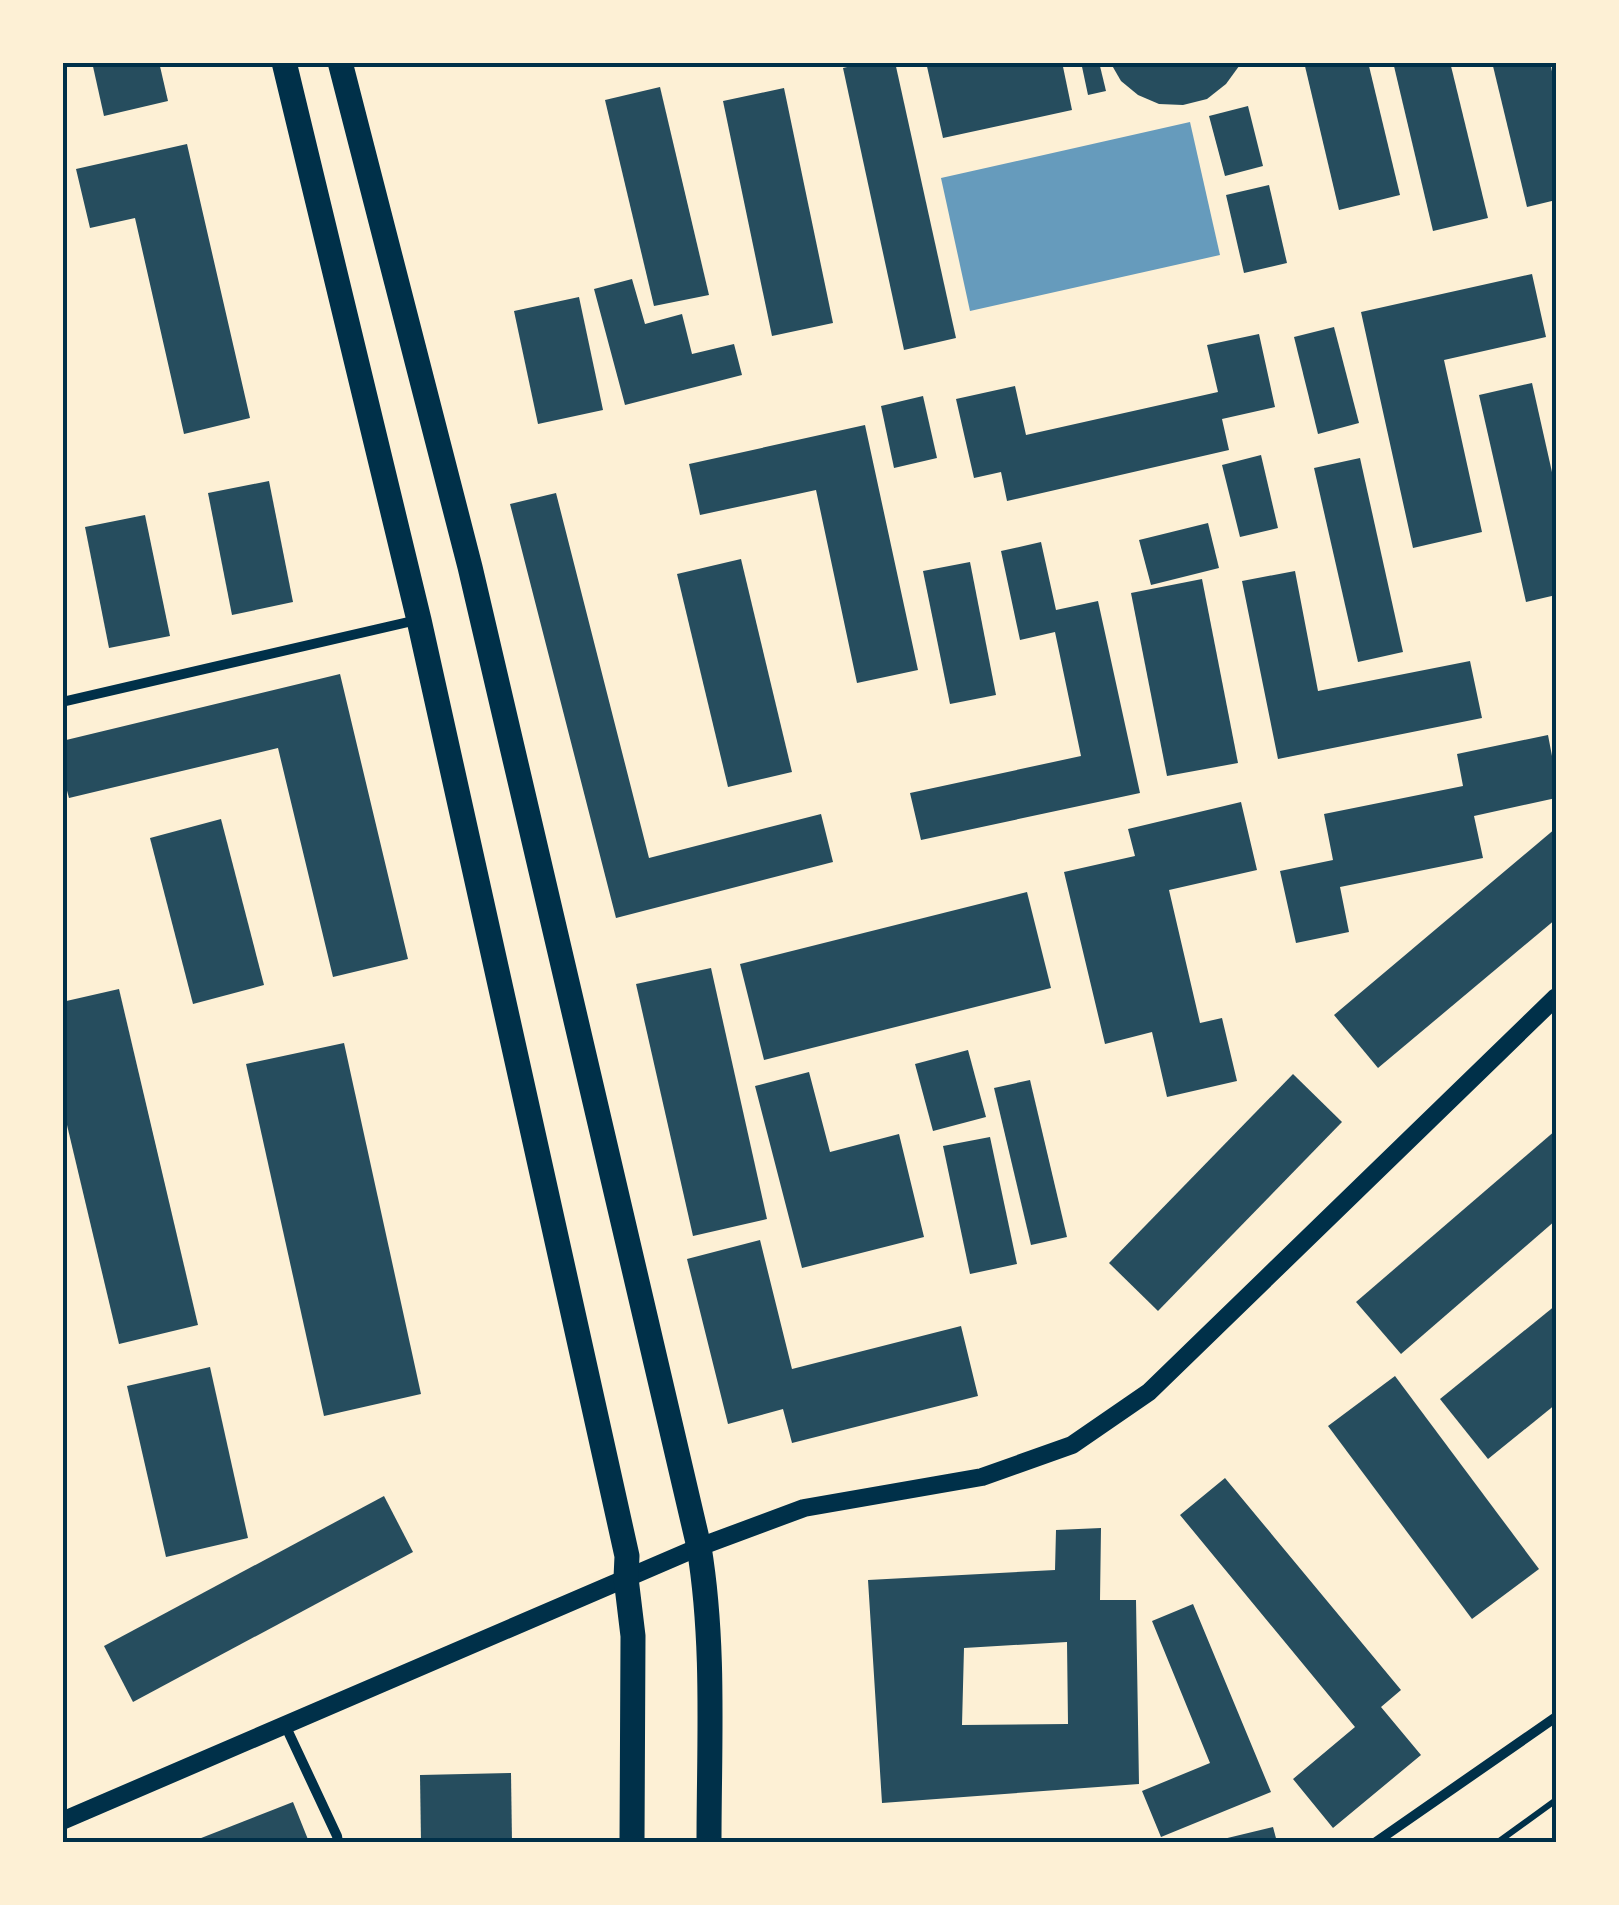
<svg xmlns="http://www.w3.org/2000/svg" width="1619" height="1905" font-family="'Roboto Condensed',sans-serif">
<style>
.water{fill:#669bbc}
.building{fill:#264d5e;fill-rule:evenodd}
.lines{fill:none;stroke-linecap:round;stroke-linejoin:round}
.path{stroke:#003049;stroke-width:6}
.minor{stroke:#003049;stroke-width:10}
.tertiary{stroke:#003049;stroke-width:18}
.primary{stroke:#003049;stroke-width:25}
.neatline{fill:none;stroke:#003049;stroke-width:4}
</style>
<rect width="100%" height="100%" fill="#fdf0d5"/>
<polygon class="water" points="1190,122 1220,255 970,311 941,178"/>
<g class="building">
<polygon points="92,62 159,62 168,101 104,116"/>
<polygon points="868,62 895,62 956,338 904,350 843,68"/>
<polygon points="926,62 1062,62 1072,110 943,138"/>
<polygon points="1081,62 1099,62 1106,91 1088,95"/>
<polygon points="1110,62 1242,62 1226,84 1207,99 1183,105 1159,104 1138,95 1121,81"/>
<polygon points="1304,62 1368,62 1400,195 1339,210"/>
<polygon points="1393,62 1450,62 1488,218 1433,231"/>
<polygon points="1492,62 1550,62 1556,90 1556,200 1527,207"/>
<polygon points="660,87 709,295 654,306 605,100"/>
<polygon points="784,88 833,323 772,336 723,101"/>
<polygon points="1248,106 1263,166 1225,176 1209,116"/>
<polygon points="187,144 250,418 184,434 135,218 90,228 76,169"/>
<polygon points="1269,185 1287,263 1244,273 1226,195"/>
<polygon points="1532,274 1546,337 1444,360 1482,532 1413,548 1361,312"/>
<polygon points="632,279 645,324 682,314 692,354 734,344 742,375 625,405 594,289"/>
<polygon points="579,297 603,410 538,424 514,311"/>
<polygon points="1334,327 1359,423 1318,434 1294,337"/>
<polygon points="1259,334 1275,407 1222,419 1229,450 1007,501 1001,472 974,478 956,399 1015,386 1026,435 1218,392 1207,345"/>
<polygon points="1532,383 1556,490 1556,595 1526,602 1479,395"/>
<polygon points="923,396 937,458 894,468 881,406"/>
<polygon points="865,425 918,670 857,683 816,490 700,515 689,464"/>
<polygon points="1261,455 1278,528 1240,537 1222,465"/>
<polygon points="1360,458 1403,652 1358,662 1314,468"/>
<polygon points="269,481 293,602 232,615 208,493"/>
<polygon points="556,493 649,858 821,814 833,862 616,918 510,504"/>
<polygon points="145,515 170,636 109,648 85,527"/>
<polygon points="1208,523 1219,568 1151,585 1139,540"/>
<polygon points="1041,542 1056,610 1098,601 1140,793 921,840 910,793 1081,756 1055,632 1020,640 1001,551"/>
<polygon points="741,559 792,772 728,787 677,574"/>
<polygon points="970,562 996,695 950,704 923,571"/>
<polygon points="1295,571 1318,691 1470,661 1482,718 1278,759 1242,581"/>
<polygon points="1202,579 1238,763 1167,776 1131,593"/>
<polygon points="340,674 408,959 333,977 278,748 69,798 62,772 62,741"/>
<polygon points="1548,735 1556,777 1556,798 1474,816 1483,858 1340,887 1349,932 1296,943 1280,871 1333,860 1324,814 1463,786 1457,754"/>
<polygon points="1241,802 1257,870 1169,890 1200,1023 1222,1018 1237,1081 1167,1097 1152,1032 1105,1044 1064,872 1135,856 1128,829"/>
<polygon points="221,819 264,985 193,1004 150,838"/>
<polygon points="1556,828 1556,919 1378,1068 1334,1015"/>
<polygon points="1027,892 1051,988 764,1060 740,964"/>
<polygon points="711,968 767,1219 693,1236 636,984"/>
<polygon points="119,989 198,1325 119,1344 62,1104 62,1002"/>
<polygon points="344,1043 421,1394 324,1416 246,1064"/>
<polygon points="968,1050 986,1117 933,1131 915,1064"/>
<polygon points="809,1072 830,1152 899,1134 924,1237 802,1268 755,1086"/>
<polygon points="1293,1074 1342,1122 1158,1311 1109,1263"/>
<polygon points="1030,1080 1067,1237 1031,1245 994,1088"/>
<polygon points="1556,1130 1556,1220 1401,1354 1356,1302"/>
<polygon points="990,1137 1017,1264 970,1274 943,1146"/>
<polygon points="760,1240 792,1369 961,1326 978,1396 792,1443 783,1409 728,1424 687,1259"/>
<polygon points="1556,1305 1556,1404 1488,1459 1440,1399"/>
<polygon points="210,1367 248,1538 166,1557 127,1386"/>
<polygon points="1395,1376 1539,1569 1472,1619 1328,1426"/>
<polygon points="1225,1478 1401,1690 1381,1707 1421,1755 1333,1828 1293,1779 1355,1727 1180,1515"/>
<polygon points="384,1496 413,1552 133,1702 104,1646"/>
<path d="M1101,1528L1100,1600H1136L1139,1784L882,1803L868,1580L1055,1570L1056,1530ZM1067,1642L1068,1724L962,1725L964,1648Z"/>
<polygon points="1193,1604 1271,1792 1161,1837 1142,1791 1210,1763 1152,1621"/>
<polygon points="511,1773 512,1842 421,1842 420,1775"/>
<polygon points="293,1802 309,1842 191,1842"/>
<polygon points="1273,1827 1277,1842 1215,1842 1215,1841"/>
</g>
<g class="lines">
<polyline class="path" points="1498,1842 1556,1800"/>
<g class="minor">
<polyline points="62,702 417,620"/>
<polyline points="285,1725 337,1836 338,1842"/>
<polyline points="1376,1842 1556,1717"/>
</g>
<polyline class="tertiary" points="62,1821 699,1547 804,1508 982,1477 1072,1445 1149,1392 1556,997"/>
<g class="primary">
<polyline points="284,62 419,620 627,1556 626,1578 633,1636 632,1842"/>
<path d="M340,62L470,567L699,1547C715,1644 709,1745 709,1842"/>
</g>
</g>
<rect width="1619" height="1905" fill="none" stroke="#fdf0d5" stroke-width="130"/>
<rect x="65" y="65" width="1489" height="1775" class="neatline"/>
</svg>
